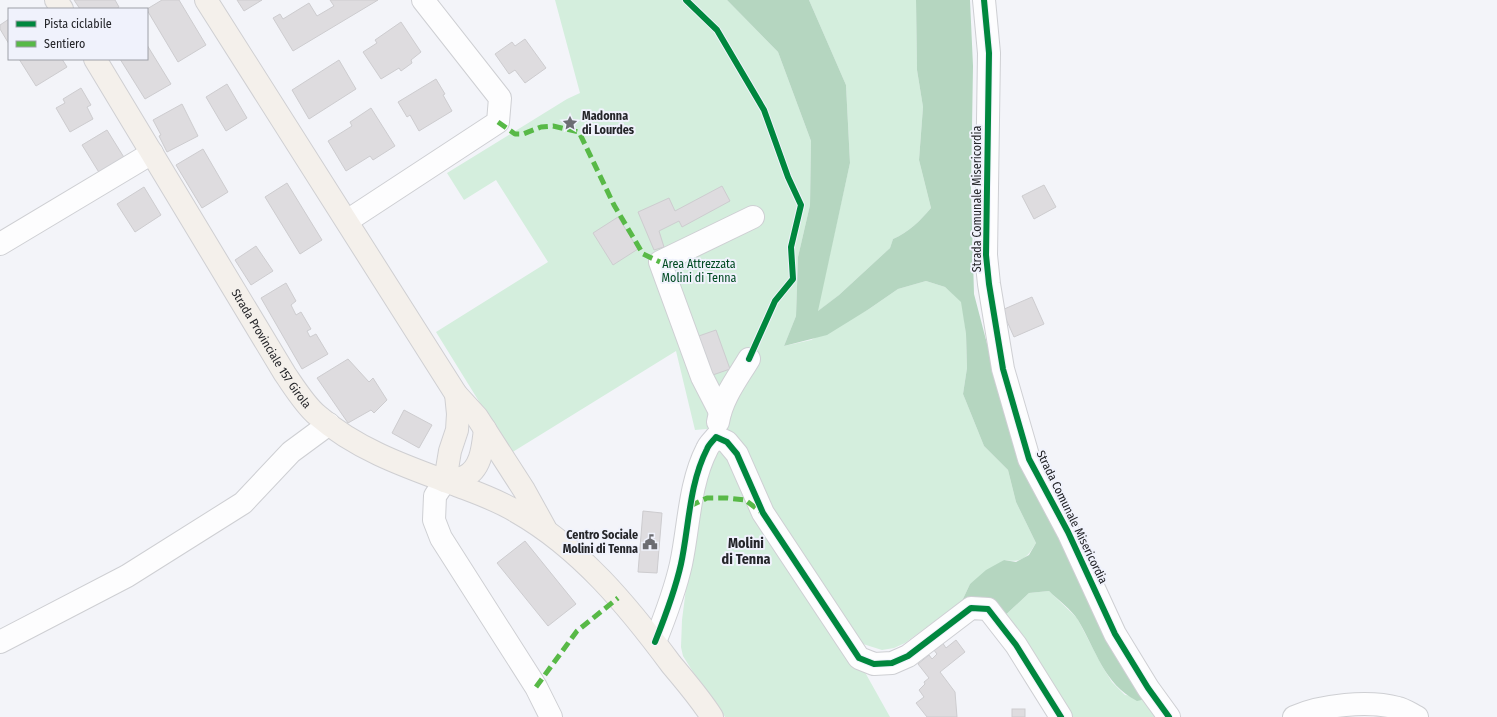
<svg xmlns="http://www.w3.org/2000/svg" width="1497" height="717" font-family="'Fira Sans Condensed',sans-serif">
<style>
.green{fill:#d4eedd}
.forest{fill:#b5d6c0}
.building{fill:#dedcdf;stroke:#cdcccf}
.lines{fill:none;stroke-linecap:round;stroke-linejoin:round}
.minor-casing{stroke:#cecfd3;stroke-width:24}
.major-casing{stroke:#cfcfd2;stroke-width:24}
.minor{stroke:#fdfdfe;stroke-width:22}
.major{stroke:#f4f0eb;stroke-width:22}
.quiet{stroke:#58b947;stroke-width:5;stroke-dasharray:10 5;stroke-linecap:butt}
.cycleway-casing{stroke:#f0f2fc;stroke-width:8}
.cycleway{stroke:#00873e;stroke-width:6}
.labels{text-anchor:middle;stroke-width:4;stroke-linejoin:round;paint-order:stroke}
.poi-label{font-size:12px;font-weight:bold;fill:#242529;stroke:#f0f2fc;text-anchor:start}
.street-label{font-size:12px;fill:#242529;stroke:#f0f2fc}
.park-label{font-size:12px;fill:#004a22;stroke:#f0f2fc}
.quarter-label{font-size:14px;font-weight:bold;fill:#242529;stroke:#f0f2fc}
</style>
<rect width="100%" height="100%" fill="#f3f4f9"/>
<g class="green">
<path d="M555,0H727L778,52L811,141L810,205L798,257L796,316L784,346L811,340L869,309L898,289L926,281L945,287L962,302L966,334L967,368L963,394L984,446L1008,470L1016,502L1036,543C1027,558 1022,563 1004,560L970,584L962,601L905,643L894,648L882,650L863,644L804,560L726,432L728,427L695,430L676,351L511,453L436,332L548,262L496,180L464,200L447,173L567,99L580,93Z"/>
<path d="M809,0H916L917,70L923,107L919,160L931,208C920,221 909,232 893,239L890,248L839,295L817,312L850,163L846,85Z"/>
<polygon points="718,445 857,658 890,717 725,717 716,702 693,672 683,656 681,647 682,620 697,503"/>
<polygon points="1049,591 1077,618 1102,666 1112,682 1125,695 1150,698 1164,717 1064,717 999,621 1029,593"/>
</g>
<path class="forest" d="M727,0H809L846,85L850,163L818,311L839,295L890,248L893,239C909,232 920,221 931,208L919,160L923,107L917,70L916,0H970L973,66L971,190L974,294L991,359L1150,698L1137,701C1104,684 1096,650 1078,620C1072,610 1057,599 1049,591L1029,593L999,621L986,604L962,601L970,584L986,570L1004,560L1016,562L1029,555L1036,543L1016,502L1008,470L984,446L963,394L967,368L966,334L961,302L945,287L926,281L898,289L869,309L827,335L784,346L796,316L798,257L810,205L811,141L778,52Z"/>
<g class="building">
<polygon points="74,0 115,0 119,7 116,9 80,9"/>
<polygon points="162,0 179,0 206,45 178,62 147,10 147,9"/>
<polygon points="237,0 262,0 244,11"/>
<polygon points="330,0 378,0 293,51 273,18 280,14 283,19 309,3 317,16 334,6"/>
<polygon points="9,19 9,44 0,29 0,25"/>
<polygon points="401,22 421,52 411,60 412,63 401,71 399,68 381,79 363,52 377,43 375,40"/>
<polygon points="525,39 546,68 525,83 515,70 509,74 495,54 512,42 515,46"/>
<polygon points="147,45 171,84 145,99 120,59 147,59"/>
<polygon points="19,59 62,59 67,67 36,86"/>
<polygon points="339,60 356,89 309,119 292,90"/>
<polygon points="436,79 445,94 443,95 452,111 419,131 410,115 407,117 398,102"/>
<polygon points="227,84 247,118 226,131 206,97"/>
<polygon points="81,88 91,105 87,107 93,119 70,132 56,108 65,103 63,99"/>
<polygon points="182,104 198,136 167,152 159,136 161,135 153,120"/>
<polygon points="371,108 395,146 373,160 370,156 346,171 328,141 352,126 350,122"/>
<polygon points="107,130 125,159 100,174 82,145"/>
<polygon points="203,149 228,192 202,208 176,165"/>
<polygon points="287,183 322,240 300,254 265,197"/>
<polygon points="1044,185 1056,207 1034,219 1022,196"/>
<polygon points="722,186 730,201 682,227 679,221 659,231 664,247 654,250 638,212 669,198 675,211"/>
<polygon points="144,187 161,215 135,232 117,204"/>
<polygon points="618,217 638,249 613,265 593,233"/>
<polygon points="256,246 273,271 251,285 235,260"/>
<polygon points="286,283 296,301 291,305 296,315 301,312 311,329 307,331 310,337 316,334 328,354 302,369 261,298"/>
<polygon points="1032,297 1044,324 1014,337 1002,310"/>
<polygon points="716,330 730,369 707,377 693,338"/>
<polygon points="348,359 369,382 373,378 387,400 374,413 371,410 348,423 317,378"/>
<polygon points="404,410 432,425 419,448 392,433"/>
<polygon points="643,511 662,513 657,573 638,572"/>
<polygon points="525,541 576,604 548,626 497,563"/>
<polygon points="956,640 965,652 940,672 955,692 957,717 927,717 916,703 924,697 919,690 925,684 924,682 929,678 918,664 929,655 932,659 937,654 933,649 942,642 946,648"/>
<rect x="1012" y="709" width="13" height="8"/>
</g>
<g class="lines">
<g class="minor-casing">
<g id="minor">
<polyline points="984,0 989,53 986,255 989,284 1003,369 1029,459 1068,532 1115,634 1148,688 1169,717"/>
<polyline points="347,221 498,122 500,98 423,0"/>
<polyline points="0,244 152,153"/>
<polyline points="720,412 702,377 660,262 753,217"/>
<path d="M718,422C722,398 737,379 749,359"/>
<polyline points="445,481 435,496 434,520 441,538 536,687 551,717"/>
<polyline points="0,642 127,576 243,503 291,452 329,424"/>
<path d="M655,642C665,617 675,591 681,564C689,527 689,484 707,449C709,444 713,441 716,437L727,442L737,454L763,513L859,658L874,664L892,663L908,656L971,608L988,609L1016,645L1061,717"/>
<path d="M1294,717C1322,705 1368,700 1398,708C1404,709 1411,714 1417,717"/>
</g>
</g>
<g class="major-casing">
<g id="major">
<polyline points="56,0 62,9"/>
<polyline points="206,0 456,394 477,417 524,490 545,528"/>
<path id="s1" d="M95,59L285,374C294,387 305,405 317,415C357,450 407,467 456,485C477,493 498,500 517,512C580,548 628,606 671,664C685,681 700,698 712,717"/>
<polyline points="445,481 450,451 457,430 458,414 456,394"/>
<path d="M445,481C451,480 458,479 464,477C482,469 483,445 485,429"/>
</g>
</g>
<use href="#minor" class="minor"/>
<use href="#major" class="major"/>
<g class="quiet">
<polyline points="498,122 515,134 523,134 541,127 553,126 579,132 614,205 643,254 660,262"/>
<polyline points="690,506 707,498 727,498 745,500 761,512"/>
<polyline points="536,687 577,631 618,598"/>
</g>
<g class="cycleway-casing">
<g id="cycleway">
<polyline points="686,0 717,30 764,110 788,177 801,205 791,247 793,279 775,301 749,359"/>
<polyline points="984,0 989,53 986,255 989,284 1003,369 1029,459 1068,532 1115,634 1148,688 1169,717"/>
<path d="M655,642C665,617 675,591 681,564C689,527 689,484 707,449C709,444 713,441 716,437L727,442L737,454L763,513L859,658L874,664L892,663L908,656L971,608L988,609L1016,645L1061,717"/>
</g>
</g>
<use href="#cycleway" class="cycleway"/>
</g>
<defs>
<g id="sight-bare" transform="scale(1.2)"><path d="M0-6L1.8-2.2L6-1.7L2.9 1.2L3.7 5.4L0 3.3L-3.7 5.4L-2.9 1.2L-6-1.7L-1.8-2.2Z" fill="#6c6d72" stroke="#f0f2fc" stroke-width="2.5" paint-order="stroke"/></g>
<g id="civic-bare" transform="scale(1.2)"><path d="M-.6-6.5H3V-4.5H.6V-3L4-1V1h2V6H-6V1h2V-1L-.6-3ZM-1.2 2.5V6h2.4V2.5Z" fill="#6c6d72" stroke="#f0f2fc" stroke-width="2.5" paint-order="stroke"/></g>
</defs>
<g fill-rule="evenodd">
<use href="#sight-bare" x="570" y="123"/>
<use href="#civic-bare" x="650" y="542"/>
</g>
<g class="labels">
<g class="poi-label">
<text x="582" y="120">Madonna<tspan x="582" dy="14">di Lourdes</tspan></text>
<text x="638" y="539" text-anchor="end">Centro Sociale<tspan x="638" dy="14">Molini di Tenna</tspan></text>
</g>
<g class="street-label">
<text transform="translate(977 199) rotate(-90)" y="4">Strada Comunale Misericordia</text>
<text dy="4" stroke="none"><textPath href="#s1" startOffset="339">Strada Provinciale 157 Girola</textPath></text>
<text transform="translate(1072 517) rotate(64)" y="4">Strada Comunale Misericordia</text>
</g>
<g class="park-label">
<text x="699" y="268">Area Attrezzata<tspan x="699" dy="14">Molini di Tenna</tspan></text>
</g>
<g class="quarter-label">
<text x="746" y="548">Molini<tspan x="746" dy="16">di Tenna</tspan></text>
</g>
</g>
<rect x="8" y="8" width="140" height="52" fill="#f0f2fc" stroke="#9ea0a8"/>
<rect x="16" y="21" width="20" height="6" fill="#00873e" stroke="#9ea0a8"/>
<text x="44" y="28" font-size="12" fill="#242529">Pista ciclabile</text>
<rect x="16" y="41" width="20" height="6" fill="#58b947" stroke="#9ea0a8"/>
<text x="44" y="48" font-size="12" fill="#242529">Sentiero</text>
</svg>
